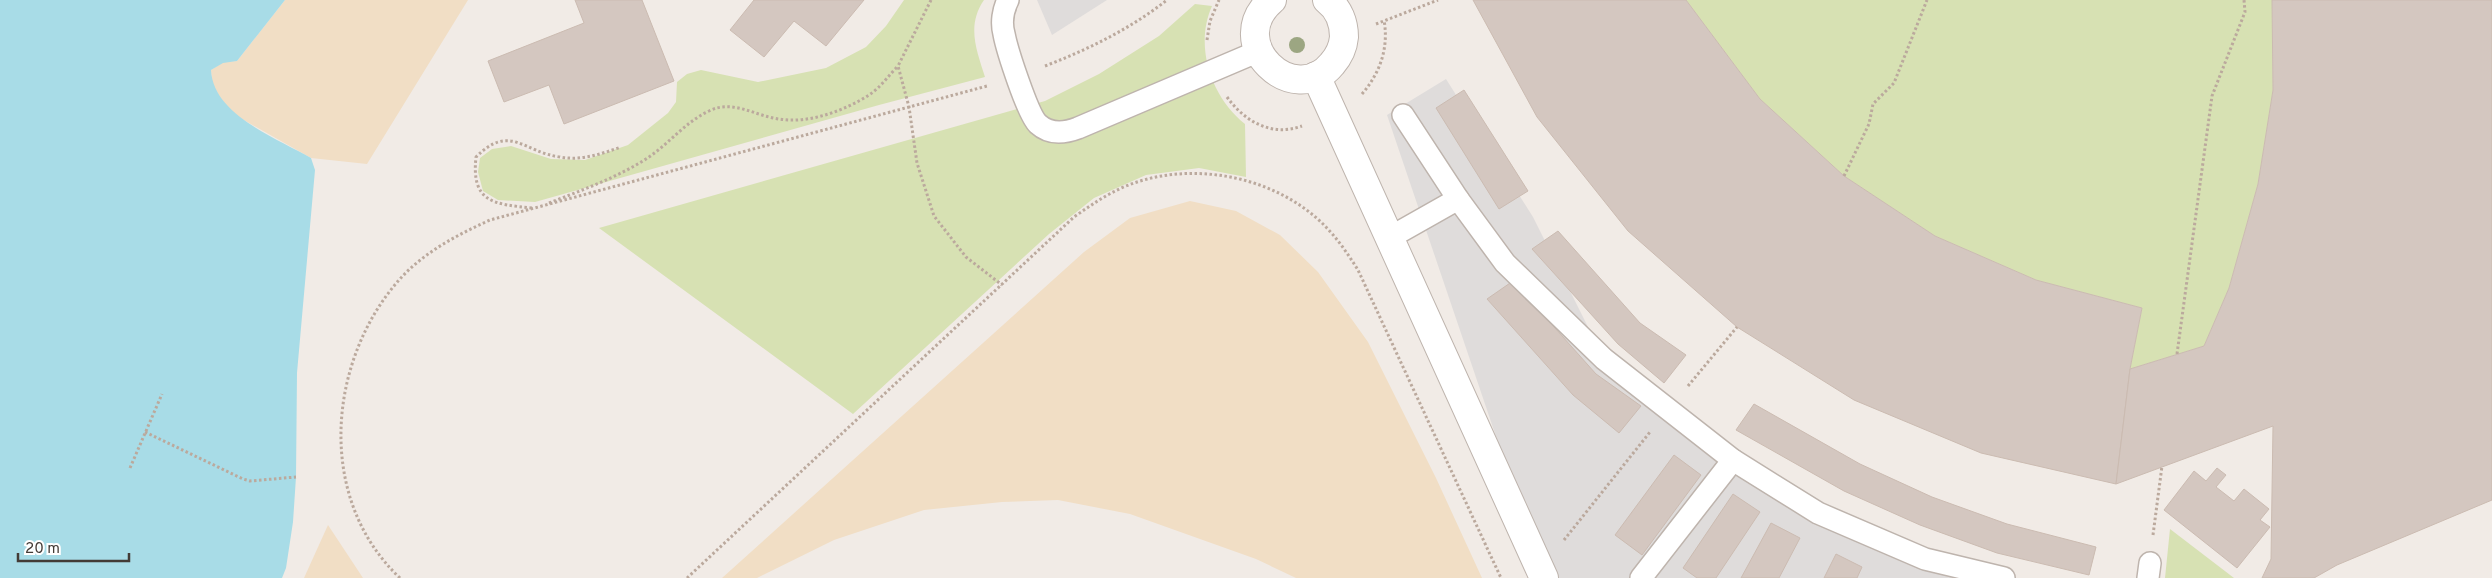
<svg xmlns="http://www.w3.org/2000/svg" width="2492" height="578" font-family="Overpass,sans-serif">
<style>
.green{fill:#d7e1b3}
.sand{fill:#f1dec5}
.parking{fill:#dfdcdb}
.water{fill:#a8dce7}
.building{fill:#d4c7c0;stroke:#cbbbb1}
.lines{fill:none;stroke-linecap:round;stroke-linejoin:round}
.lane-casing{stroke:#beb4ad;stroke-width:24}
.street-casing{stroke:#beb4ad;stroke-width:30}
.path{stroke:#bba99d;stroke-width:3;stroke-dasharray:2.5 2.5;stroke-linecap:butt}
.lane{stroke:#fff;stroke-width:21}
.street{stroke:#fff;stroke-width:28}
.tree{fill:#9ca682}
</style>
<rect width="100%" height="100%" fill="#f1ebe6"/>
<g class="green">
<path d="M904,0H984C966,26 977,51 985,77L879,105L535,202L498,200L483,191L478,172L480,158L492,149L511,146L551,159L585,160L628,145L668,113L676,102L677,82L687,74L701,70L758,82L826,68L866,47L886,26Z"/>
<polygon points="1686,0 2272,0 2273,90 2258,184 2229,288 2204,346 2130,369 2142,308 2036,280 1935,236 1844,176 1760,99"/>
<path d="M1195,4L1212,6C1194,46 1211,97 1245,124L1246,177L1199,168L1146,175L1094,198L1049,234L853,414L599,228L1045,101L1099,74L1159,36Z"/>
<polygon points="2170,529 2234,578 2165,578"/>
</g>
<g class="sand">
<polygon points="285,0 468,0 367,164 311,158 235,115 223,102 212,84 211,70 223,62 237,61"/>
<polygon points="1190,201 1236,211 1280,235 1318,272 1368,342 1436,478 1482,578 1296,578 1256,559 1130,514 1058,500 1002,502 924,510 834,540 757,578 722,578 1084,252 1130,218"/>
<polygon points="328,525 363,578 304,578"/>
</g>
<g class="parking">
<polygon points="1037,0 1107,0 1052,35"/>
<polygon points="1446,79 1533,217 1604,359 1818,513 1997,578 1544,578 1387,115"/>
</g>
<path class="water" d="M0,0H285L237,61L223,63L211,70C213,115 277,138 311,158L315,170L297,373L296,477L293,522L286,568L282,578H0Z"/>
<g class="building">
<polygon points="575,0 642,0 674,81 564,124 549,85 504,102 488,61 584,23"/>
<polygon points="754,0 864,0 826,46 794,21 764,57 730,30"/>
<polygon points="1473,0 1686,0 1760,99 1844,176 1935,236 2036,280 2142,308 2130,369 2116,484 1981,453 1854,400 1737,327 1628,231 1537,117"/>
<polygon points="2272,0 2492,0 2492,500 2337,565 2314,578 2262,578 2271,559 2273,426 2116,484 2130,369 2204,346 2229,288 2258,184 2273,90"/>
<polygon points="1464,90 1528,191 1499,209 1436,108"/>
<polygon points="1558,231 1640,323 1686,355 1664,383 1618,344 1532,249"/>
<polygon points="1513,281 1596,374 1641,406 1619,433 1573,395 1487,299"/>
<polygon points="1754,404 1860,464 1932,497 2007,524 2096,547 2089,575 1997,553 1920,525 1844,491 1736,430"/>
<polygon points="1674,455 1701,475 1642,555 1615,535"/>
<polygon points="2217,468 2226,475 2216,487 2234,501 2244,489 2269,509 2260,520 2270,527 2237,568 2164,510 2194,471 2206,481"/>
<polygon points="1733,494 1760,512 1716,578 1697,578 1683,568"/>
<polygon points="1771,523 1800,538 1779,578 1741,578"/>
<polygon points="1836,554 1862,567 1857,578 1824,578"/>
</g>
<g class="lines">
<g class="lane-casing">
<g id="lane">
<path d="M1008,0C1003,10 1001,23 1004,34C1007,50 1028,115 1038,124C1050,135 1065,133 1078,128L1259,51"/>
<polyline points="1403,115 1458,199 1505,263 1604,359 1733,460 1818,513 1925,559 2004,578"/>
<polyline points="1389,238 1458,199"/>
<polyline points="1641,578 1733,460"/>
<polyline points="2148,578 2150,563"/>
</g>
</g>
<g class="street-casing">
<g id="street">
<path d="M1272,0C1222,43 1294,110 1332,64C1339,56 1343,48 1344,37C1344,23 1339,9 1327,0"/>
<polyline points="1316,76 1544,578"/>
</g>
</g>
<g class="path">
<polyline points="931,0 898,66 909,107 917,163 934,216 966,257 1002,285"/>
<polyline points="1376,24 1438,0"/>
<polyline points="1207,40 1210,21 1219,0"/>
<path d="M1045,66C1089,49 1130,29 1167,0"/>
<path d="M1362,94C1380,73 1389,48 1384,20"/>
<path d="M1227,97C1245,122 1272,137 1302,126"/>
<polyline points="1844,176 1869,124 1873,104 1894,83 1927,0"/>
<path d="M549,203C582,190 616,178 646,159C668,145 685,122 709,111C733,99 755,116 779,119C808,124 844,111 869,95C880,88 889,75 898,66"/>
<path d="M532,208C494,204 471,203 476,157C510,123 523,152 560,157C581,161 601,154 621,147"/>
<polyline points="2177,354 2212,96 2245,12 2244,0"/>
<polyline points="1688,386 1737,327"/>
<polyline points="145,432 243,479 250,481 296,477"/>
<polyline points="130,468 162,394"/>
<polyline points="2153,535 2162,466"/>
<polyline points="1564,540 1650,432"/>
<path d="M400,578C316,499 327,362 399,280C424,252 457,235 490,220L987,86"/>
<path d="M687,578L1074,217C1091,205 1107,194 1126,186C1190,160 1274,175 1324,225C1337,238 1348,254 1358,270L1501,578"/>
</g>
<use href="#lane" class="lane"/>
<use href="#street" class="street"/>
</g>
<circle class="tree" cx="1297" cy="45" r="8"/>
<path d="M18 553v8h111v-8" fill="none" stroke="#433b36" stroke-width="2.5"/>
<text x="25" y="553" font-size="15" fill="#433b36" stroke="#ffffff" stroke-width="4" paint-order="stroke">20 m</text>
</svg>
